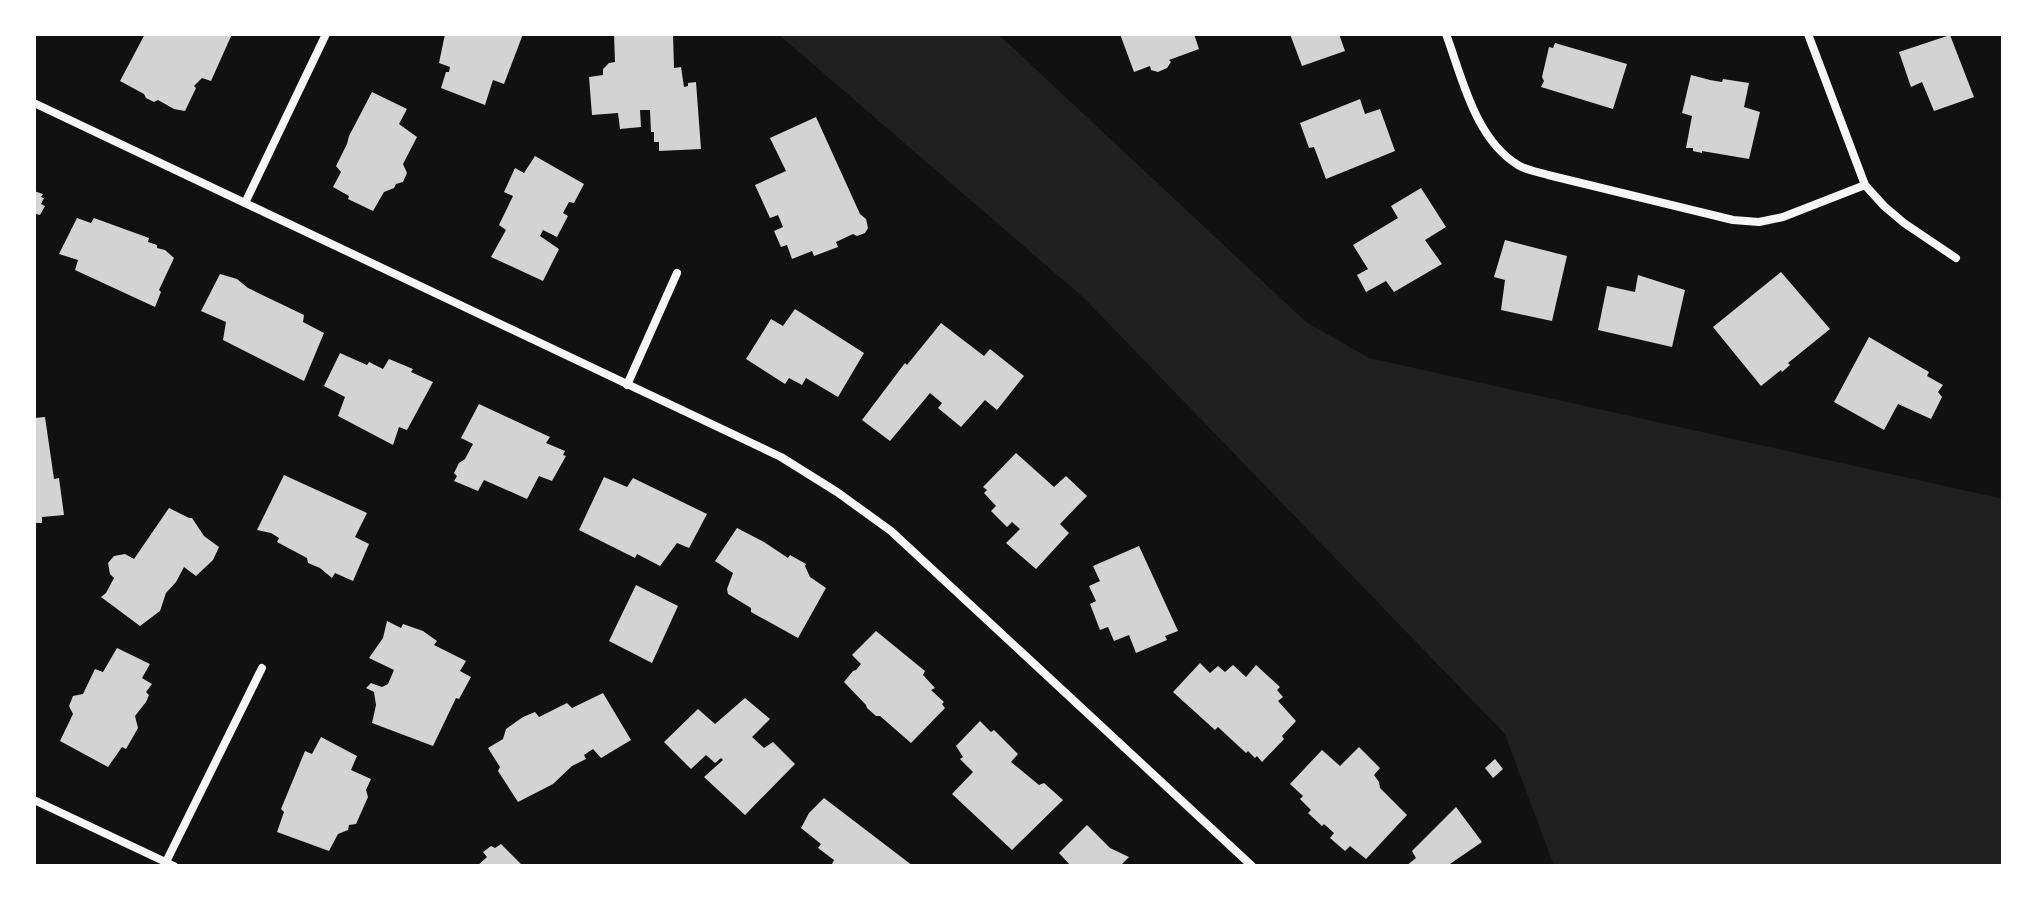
<svg xmlns="http://www.w3.org/2000/svg" width="2037" height="900" font-family="Jost,sans-serif">
<style>
.green{fill:#202020}
.building{fill:#d3d3d3}
.lines{fill:none;stroke-linecap:round;stroke-linejoin:round}
.minor{stroke:#f5f5f5;stroke-width:8}
</style>
<rect width="100%" height="100%" fill="#111"/>
<polygon class="green" points="778,34 998,34 1306,322 1369,358 2003,499 2003,866 1554,866 1505,734 1084,298"/>
<g class="building">
<polygon points="145,34 232,34 211,81 202,78 194,86 196,88 185,111 174,109 158,100 154,102 146,98 144,94 120,81"/>
<polygon points="445,34 523,34 504,84 493,80 485,105 441,88 446,72 449,72 450,67 439,63"/>
<polygon points="614,34 673,34 674,68 681,67 684,87 688,86 688,83 696,82 701,149 659,151 659,142 654,142 654,132 651,132 650,110 640,110 641,127 620,129 618,113 592,115 589,77 603,75 603,69 609,63 615,62"/>
<polygon points="1120,34 1194,34 1199,49 1169,60 1171,62 1167,68 1158,72 1151,70 1150,66 1134,72"/>
<polygon points="1290,34 1339,34 1345,51 1302,66"/>
<polygon points="1950,35 1974,97 1934,111 1922,82 1911,87 1899,52"/>
<polygon points="1555,43 1627,64 1613,109 1541,87 1544,81 1542,77 1549,47 1553,48"/>
<polygon points="1691,75 1710,80 1722,82 1723,79 1749,83 1744,107 1760,112 1749,159 1702,151 1702,153 1693,151 1693,148 1686,148 1692,116 1682,113"/>
<polygon points="372,92 407,109 399,124 417,137 403,164 407,173 403,182 396,184 394,188 384,192 373,211 348,199 349,196 333,187 341,172 336,166 347,144 349,136"/>
<polygon points="1360,99 1365,114 1380,109 1395,151 1326,179 1314,147 1309,148 1300,123"/>
<polygon points="816,117 860,214 866,219 868,228 865,233 857,236 853,234 836,242 838,247 814,256 812,251 792,259 787,245 781,247 774,231 783,227 778,215 770,218 755,185 786,171 770,138"/>
<polygon points="535,156 584,184 574,203 569,202 563,213 568,216 557,237 543,230 540,236 559,249 543,281 491,257 506,230 499,225 513,196 504,192 515,168 524,173"/>
<polygon points="1421,188 1446,227 1425,240 1442,264 1394,292 1386,281 1366,292 1357,275 1368,269 1353,245 1398,218 1391,206"/>
<polygon points="34,191 43,194 41,197 44,198 41,204 45,206 40,215 36,214 34,220"/>
<polygon points="77,218 91,223 94,218 149,238 148,242 157,245 157,248 165,250 174,258 159,290 161,292 155,307 75,270 78,260 59,254"/>
<polygon points="1505,240 1567,256 1552,321 1501,310 1505,280 1494,277"/>
<polygon points="1781,272 1830,329 1788,363 1790,365 1782,372 1781,370 1761,386 1713,327"/>
<polygon points="220,274 237,279 248,288 304,315 303,322 324,333 304,381 223,340 226,322 201,311"/>
<polygon points="1638,275 1685,290 1672,347 1598,330 1607,286 1635,292"/>
<polygon points="795,309 864,353 838,397 806,378 802,385 789,378 785,384 746,359 771,319 783,326"/>
<polygon points="941,323 984,356 990,349 1024,376 997,410 985,400 961,427 938,408 942,403 930,393 890,441 862,420 905,363 907,365"/>
<polygon points="1869,337 1929,372 1927,376 1943,385 1938,392 1942,397 1931,419 1898,404 1884,430 1834,402"/>
<polygon points="340,353 367,365 369,362 383,369 389,359 413,369 411,372 433,382 407,430 399,427 393,445 338,416 345,397 324,386"/>
<polygon points="479,404 550,437 546,443 565,451 563,455 566,456 552,481 539,476 527,499 484,480 478,491 454,481 457,476 454,473 459,463 465,459 473,444 461,438"/>
<polygon points="45,417 54,479 59,478 64,515 42,517 42,523 34,523 34,418"/>
<polygon points="1016,453 1054,487 1066,476 1087,496 1060,524 1069,533 1036,569 1006,543 1020,529 1012,522 1007,527 991,511 996,506 984,493 987,490 983,487"/>
<polygon points="284,475 367,513 355,537 369,544 353,581 335,573 332,578 320,568 308,563 307,558 277,542 279,538 271,533 257,530"/>
<polygon points="604,477 627,487 633,478 707,514 689,548 677,543 660,566 637,554 635,558 579,530"/>
<polygon points="169,508 189,518 192,518 204,536 219,547 213,560 196,576 184,567 176,582 166,593 160,611 140,626 101,597 106,593 114,578 110,574 108,563 114,556 125,554 134,559"/>
<polygon points="737,528 764,542 788,558 790,555 806,564 805,566 810,577 826,588 798,638 751,612 751,608 728,594 727,589 733,573 715,561"/>
<polygon points="1139,546 1178,631 1165,636 1167,640 1136,653 1129,635 1114,641 1108,627 1100,630 1090,604 1096,601 1089,586 1100,581 1093,566"/>
<polygon points="636,585 678,606 652,663 609,641"/>
<polygon points="387,621 401,628 403,624 423,631 437,641 434,645 466,661 460,671 471,677 459,699 456,698 433,746 372,723 376,705 374,692 366,688 371,683 382,687 388,684 394,670 369,658 383,638"/>
<polygon points="876,631 925,671 923,675 935,688 931,690 944,702 942,704 945,708 911,743 880,716 876,716 867,708 866,705 844,682 853,671 856,670 861,664 852,655"/>
<polygon points="117,648 150,664 142,678 152,684 146,692 149,695 146,702 135,716 138,728 126,749 122,747 108,767 60,741 73,714 69,706 73,696 83,694 95,669 103,672"/>
<polygon points="1200,663 1210,673 1218,666 1225,672 1233,665 1246,677 1256,665 1280,687 1277,690 1283,697 1278,701 1296,721 1282,736 1284,739 1262,762 1257,756 1255,758 1248,751 1246,753 1218,727 1215,730 1173,692"/>
<polygon points="603,693 631,740 601,758 593,749 584,755 586,759 572,766 553,784 518,802 498,771 500,767 488,748 503,739 506,729 523,717 535,712 539,717 567,703 572,708"/>
<polygon points="745,698 770,719 752,737 764,748 773,742 795,764 745,815 704,777 723,760 721,758 715,763 706,755 691,769 664,742 698,709 715,724"/>
<polygon points="980,721 991,732 994,730 1018,754 1011,762 1039,785 1044,783 1063,800 1012,850 952,794 973,772 960,759 963,757 956,746"/>
<polygon points="321,737 357,756 351,770 371,779 366,790 368,797 356,824 349,825 348,830 338,834 329,851 277,832 284,812 281,809 305,751 312,754"/>
<polygon points="1359,747 1380,768 1374,775 1379,782 1380,788 1407,815 1366,859 1350,846 1345,851 1330,838 1334,833 1324,824 1322,826 1308,813 1311,810 1300,799 1303,796 1290,784 1322,750 1340,766"/>
<polygon points="1495,759 1503,769 1493,778 1485,768"/>
<polygon points="824,798 913,866 835,866 832,864 834,860 818,848 821,844 801,828 809,813"/>
<polygon points="1456,807 1482,842 1447,866 1406,866 1416,858 1412,851"/>
<polygon points="1087,825 1110,848 1129,857 1120,866 1071,866 1059,853"/>
<polygon points="501,844 523,866 477,866 487,857 483,852 491,846 495,848"/>
</g>
<g class="lines">
<g class="minor">
<path d="M1446,34C1462,77 1475,139 1518,165C1526,170 1538,172 1548,175L1733,220L1759,222L1783,217L1865,185"/>
<polyline points="1808,34 1865,185 1884,206 1904,223 1956,258"/>
<polyline points="34,103 781,457 837,492 891,531 1252,866"/>
<polyline points="245,203 326,34"/>
<polyline points="627,385 677,273"/>
<polyline points="34,800 174,866"/>
<polyline points="166,862 262,668"/>
</g>
</g>
<rect width="2037" height="900" fill="none" stroke="#ffffff" stroke-width="72"/>
</svg>
